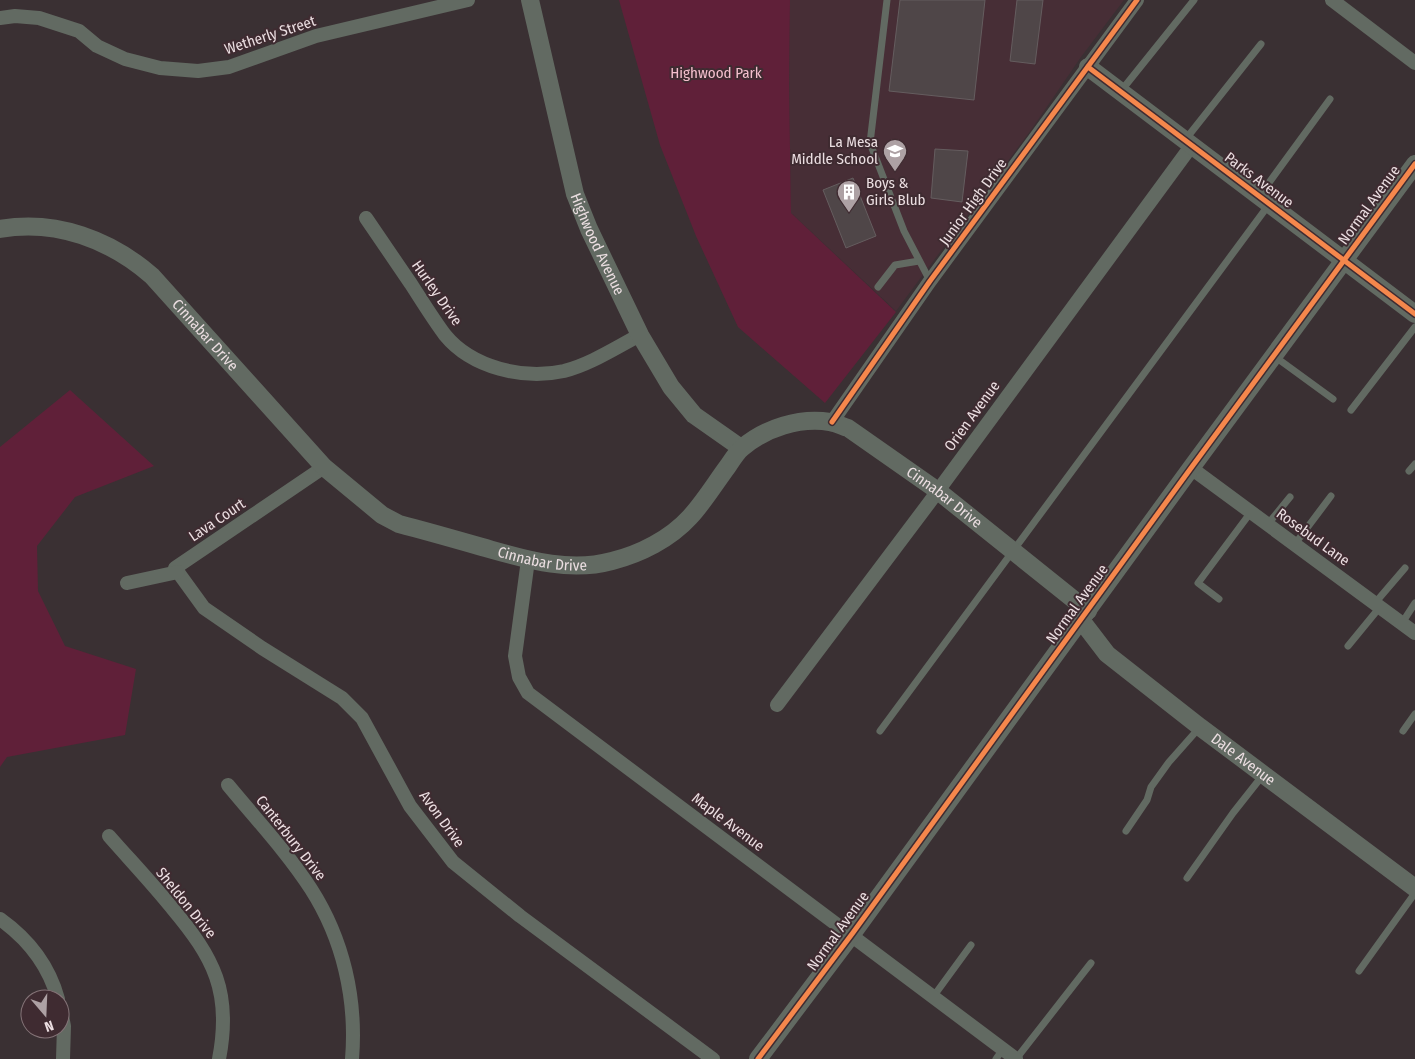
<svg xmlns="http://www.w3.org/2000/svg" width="1415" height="1059" font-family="'Fira Sans Condensed',sans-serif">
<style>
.built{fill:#472e36}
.green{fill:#602039}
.building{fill:#4f4648;stroke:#655d5f}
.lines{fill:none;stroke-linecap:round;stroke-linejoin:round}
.service{stroke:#626a62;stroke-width:7}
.minor{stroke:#626a62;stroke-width:14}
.tertiary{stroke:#626a62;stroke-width:18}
.cycleway-casing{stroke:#3f2b31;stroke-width:8}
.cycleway{stroke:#f5874c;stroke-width:5}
.labels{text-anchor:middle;stroke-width:4;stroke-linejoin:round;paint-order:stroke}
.street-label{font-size:15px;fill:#ebdee1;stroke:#3f2b31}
.park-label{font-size:15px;fill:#f4bfcd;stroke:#3f2b31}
.poi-label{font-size:15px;fill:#ebdee1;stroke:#3f2b31;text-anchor:end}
</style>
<rect width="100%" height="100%" fill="#3a3033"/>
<polygon class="built" points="790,0 1124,0 1081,57 1031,130 896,311 791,213 789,84"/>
<g class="green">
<polygon points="619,0 790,0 789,84 791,213 896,312 825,403 738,327 696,236 660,145"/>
<polygon points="70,390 154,466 75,497 37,546 38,591 65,646 136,669 125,735 7,757 0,767 0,447"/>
</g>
<g class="building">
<polygon points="900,0 985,0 974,100 889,91"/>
<polygon points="1017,0 1043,0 1035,64 1010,61"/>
<polygon points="935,149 968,151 962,202 931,198"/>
<polygon points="853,178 876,236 846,248 823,190"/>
</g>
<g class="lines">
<g class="service">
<polyline points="887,0 870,143 904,231 930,281"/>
<polyline points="1121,91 1194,0"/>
<polyline points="1185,140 1261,44"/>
<polyline points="1260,195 1330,99"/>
<polyline points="878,287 895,265 919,261"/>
<polyline points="1274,356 1333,399"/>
<polyline points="1351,410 1415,327"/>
<polyline points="1409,471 1415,464"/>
<polyline points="1268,524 1290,497"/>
<polyline points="1295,544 1331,496"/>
<polyline points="1219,599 1198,583 1251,512"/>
<polyline points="1375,603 1405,568"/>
<polyline points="1402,623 1415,603"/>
<polyline points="1348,646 1380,607"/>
<polyline points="880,731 1270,203"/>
<polyline points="1403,731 1415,714"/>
<polyline points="1126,831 1147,800 1151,787 1169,762 1200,727"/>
<polyline points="1187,878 1233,813 1263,775"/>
<polyline points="1359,971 1415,893"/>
<polyline points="933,997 971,945"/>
<polyline points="996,1059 1003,1049"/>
<polyline points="1016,1059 1091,963"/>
</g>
<g class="minor">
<polyline points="1332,0 1415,63"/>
<polyline points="0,18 15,16 39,18 79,31 97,46 125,59 160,68 198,71 229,67 316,36 468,0"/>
<path d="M366,218C381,240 396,262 411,284C422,301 433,319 445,335C472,368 524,380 564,371C591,364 615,348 640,335"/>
<polyline points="832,422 930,281 1137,0"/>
<polyline points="324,467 175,568 204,608 262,648 342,698 362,718 410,806 453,862 520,916 713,1059"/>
<polyline points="1191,468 1415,633"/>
<polyline points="528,560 515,656 519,677 528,693 1016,1059"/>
<polyline points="127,583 178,572"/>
<polyline points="777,705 929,503 1192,145"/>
<path d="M228,785C256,819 287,852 311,889C343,939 357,999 352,1059"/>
<path d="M109,836C130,860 152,883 172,908C214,958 232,992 219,1059"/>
<path d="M0,919C28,939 49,966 58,999"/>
<polyline points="60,1006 64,1026 63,1059"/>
</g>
<g class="tertiary">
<path id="s1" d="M530,0L575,194L589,229L640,335L671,387L694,415L741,448"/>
<polyline points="1088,67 1415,314"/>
<path id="s2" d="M0,229C56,219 111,240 152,276L324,467L382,515L399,524C426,531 454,539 482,547C525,559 568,573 612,561C640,554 670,539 690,517C704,502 716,482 728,466C732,460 737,452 742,448C765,428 800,417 830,422C836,423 842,426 848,428L938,491L1088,611"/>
<path id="s3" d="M1081,620L1107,654L1200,727L1415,888"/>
<polyline points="758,1059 852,934 1191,468 1415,164"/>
</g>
<g class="cycleway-casing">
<g id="cycleway">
<polyline points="1088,67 1415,314"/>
<polyline points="832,422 930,281 1137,0"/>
<polyline points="758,1059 852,934 1191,468 1415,164"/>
</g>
</g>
<use href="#cycleway" class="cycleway"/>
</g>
<defs>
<g id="school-pin" transform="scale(1.25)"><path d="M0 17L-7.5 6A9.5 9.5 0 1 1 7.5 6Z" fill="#ada1a4" stroke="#3f2b31"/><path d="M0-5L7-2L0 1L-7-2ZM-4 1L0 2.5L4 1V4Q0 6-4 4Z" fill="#fff"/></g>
<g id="building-pin" transform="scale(1.25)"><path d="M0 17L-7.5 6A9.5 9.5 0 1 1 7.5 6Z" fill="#ada1a4" stroke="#3f2b31"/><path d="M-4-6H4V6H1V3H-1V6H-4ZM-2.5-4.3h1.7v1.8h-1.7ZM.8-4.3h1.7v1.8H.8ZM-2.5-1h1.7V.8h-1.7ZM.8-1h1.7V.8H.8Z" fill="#fff"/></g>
</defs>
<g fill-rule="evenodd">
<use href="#school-pin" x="895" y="151"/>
<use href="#building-pin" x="849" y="192"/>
</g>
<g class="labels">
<g class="street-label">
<text transform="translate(270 35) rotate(-18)" y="5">Wetherly Street</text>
<text transform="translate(1259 180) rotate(37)" y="5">Parks Avenue</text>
<text transform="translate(973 202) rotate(-54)" y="5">Junior High Drive</text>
<text transform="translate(1369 205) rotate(-54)" y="5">Normal Avenue</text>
<text dy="5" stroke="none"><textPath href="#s1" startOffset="254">Highwood Avenue</textPath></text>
<text transform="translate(437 293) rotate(55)" y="5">Hurley Drive</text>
<text dy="5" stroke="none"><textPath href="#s2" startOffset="244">Cinnabar Drive</textPath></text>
<text transform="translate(972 416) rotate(-54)" y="5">Orien Avenue</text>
<text dy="5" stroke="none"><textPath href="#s2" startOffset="1144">Cinnabar Drive</textPath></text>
<text transform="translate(217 520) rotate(-34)" y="5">Lava Court</text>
<text transform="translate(1313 537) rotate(36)" y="5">Rosebud Lane</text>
<text dy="5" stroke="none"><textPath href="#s2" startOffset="664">Cinnabar Drive</textPath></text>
<text transform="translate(1077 604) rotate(-54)" y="5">Normal Avenue</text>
<text dy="5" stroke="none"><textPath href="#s3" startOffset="215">Dale Avenue</textPath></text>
<text transform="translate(442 819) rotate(54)" y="5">Avon Drive</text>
<text transform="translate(728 822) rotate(37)" y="5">Maple Avenue</text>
<text transform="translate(291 838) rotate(52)" y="5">Canterbury Drive</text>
<text transform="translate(186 903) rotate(51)" y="5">Sheldon Drive</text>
<text transform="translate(838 931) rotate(-54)" y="5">Normal Avenue</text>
</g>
<g class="park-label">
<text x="716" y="78">Highwood Park</text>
</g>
<g class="poi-label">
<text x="878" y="147">La Mesa<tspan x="878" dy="17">Middle School</tspan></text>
<text x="866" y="188" text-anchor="start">Boys &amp;<tspan x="866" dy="17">Girls Blub</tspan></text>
</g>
</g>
<g transform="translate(45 1014) rotate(161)"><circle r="24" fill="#3f2b31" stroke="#847377"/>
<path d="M0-4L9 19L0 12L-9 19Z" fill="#ada1a4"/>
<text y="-8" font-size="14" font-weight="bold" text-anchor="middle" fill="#ebdee1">N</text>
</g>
</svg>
